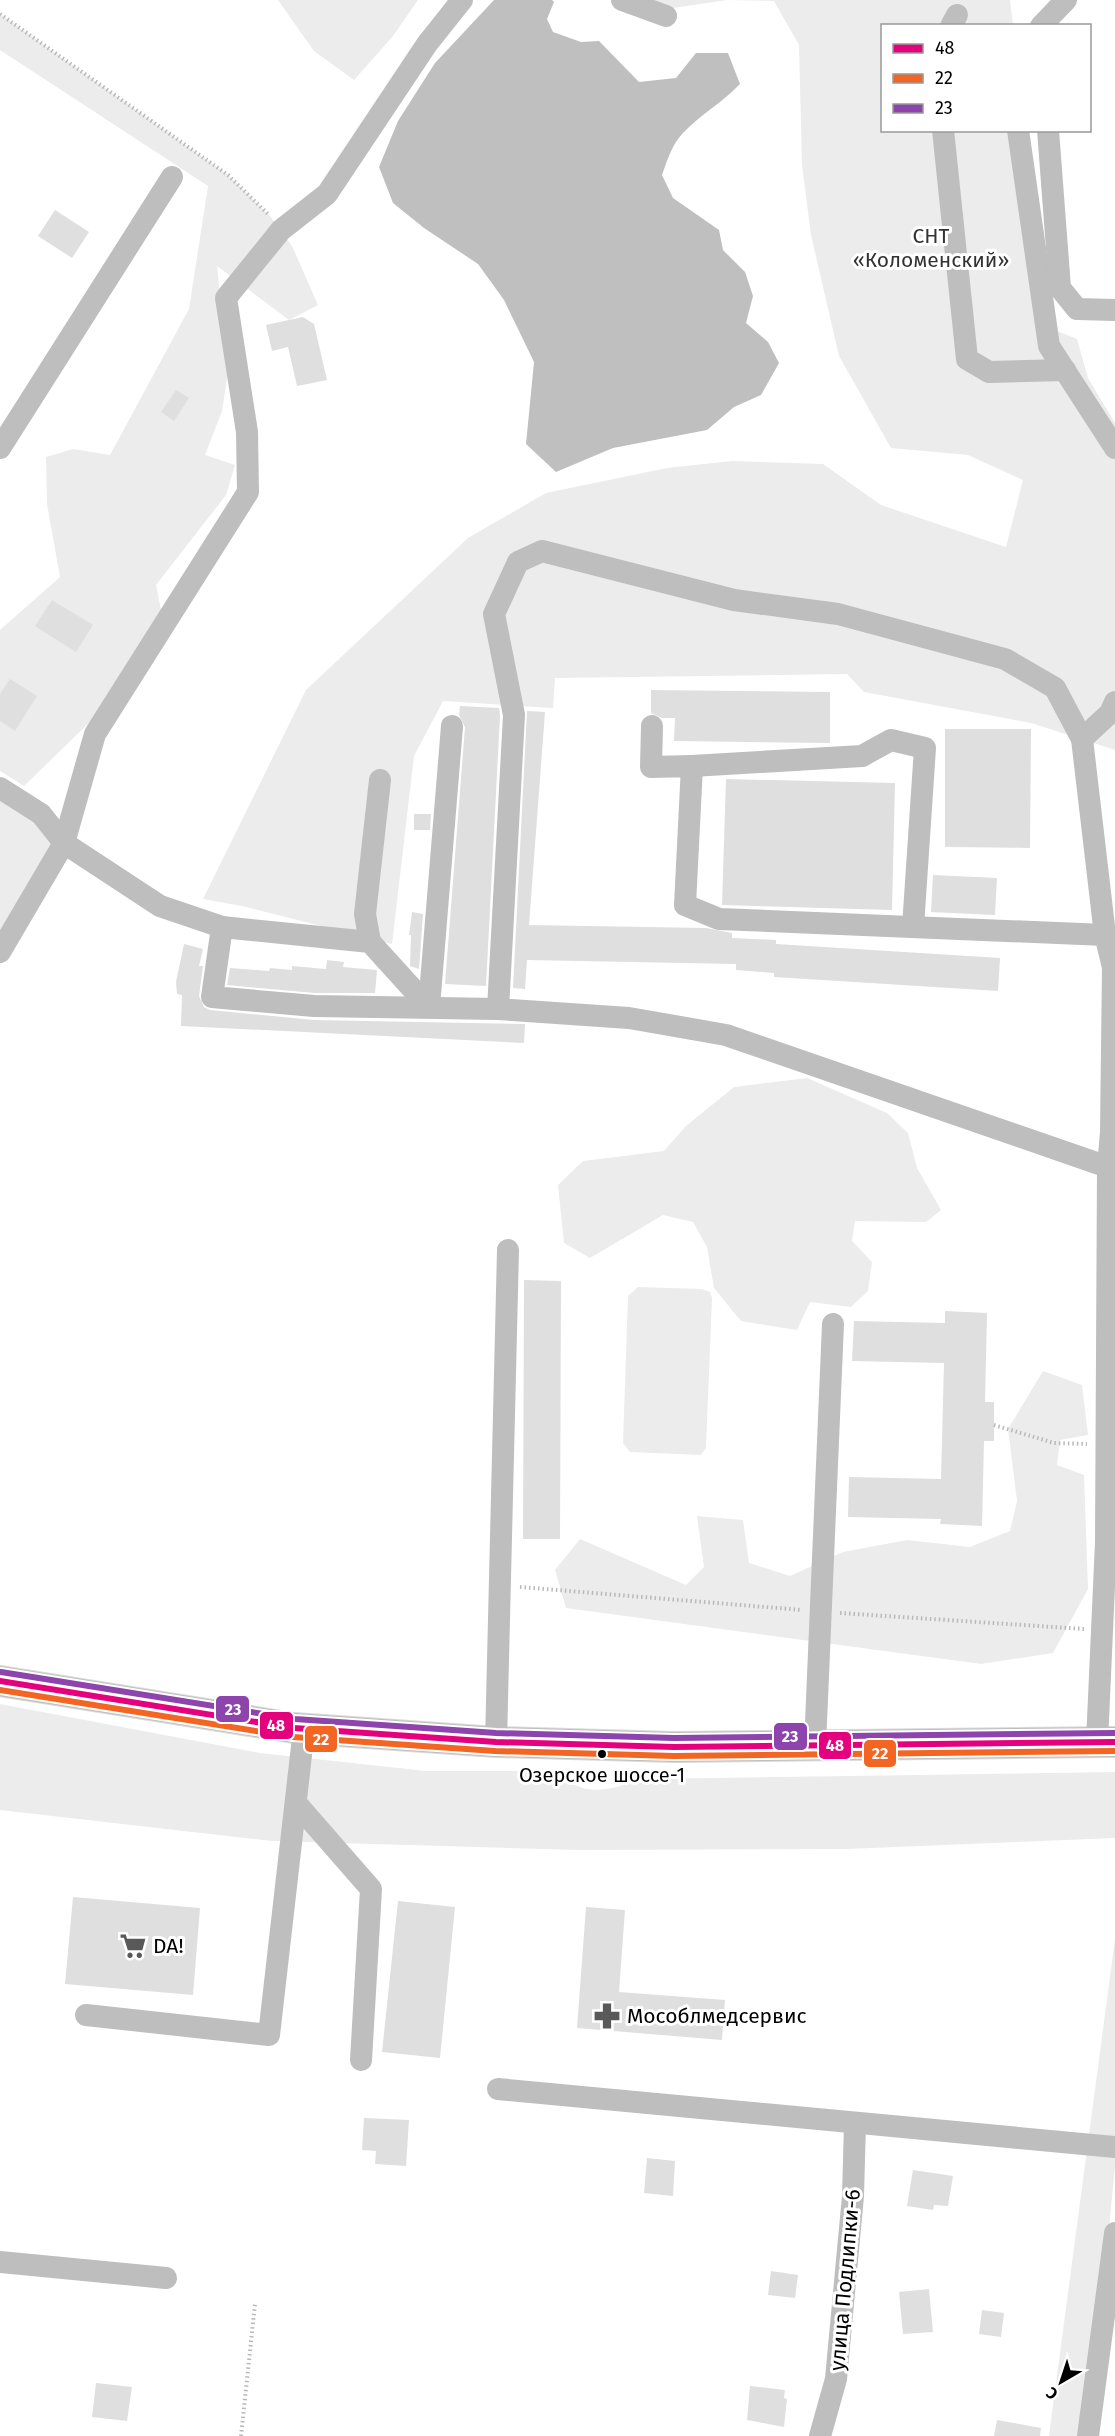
<svg xmlns="http://www.w3.org/2000/svg" width="1115" height="2436" font-family="'Fira Sans',sans-serif">
<style>
.green{fill:#ececec}
.water{fill:#bfbfbf}
.building{fill:#dfdfdf}
.lines{fill:none;stroke-linecap:round;stroke-linejoin:round}
.major-casing{stroke:#dbdbdb;stroke-width:32}
.path{stroke:#b9b9b9;stroke-width:4;stroke-dasharray:1.5 3;stroke-linecap:butt}
.minor{stroke:#bebebe;stroke-width:22}
.major{stroke:#bebebe;stroke-width:30}
.bus-1-casing{stroke:#fff;stroke-width:10}
.bus-2-casing{stroke:#fff;stroke-width:10}
.bus-3-casing{stroke:#fff;stroke-width:10}
.bus-1{stroke:#e5007d;stroke-width:6}
.bus-2{stroke:#f26522;stroke-width:6}
.bus-3{stroke:#8e44ad;stroke-width:6}
.bus-dot{fill:#000;stroke:#fff;stroke-width:2}
.labels{text-anchor:middle;stroke-width:6;stroke-linejoin:round;paint-order:stroke}
.bus-label{font-size:20px;fill:#000;stroke:#fff}
.park-label{font-size:21px;fill:#333;stroke:#fff}
.poi-label{font-size:21px;fill:#000;stroke:#fff;text-anchor:start}
.street-label{font-size:21px;fill:#000;stroke:#fff}
.line-badge{stroke:#fff;stroke-width:2}
.badge-label{font-size:16px;text-anchor:middle;font-weight:bold;fill:#fff}
</style>
<rect width="100%" height="100%" fill="#fff"/>
<g class="green">
<polygon points="278,0 418,0 393,36 354,80 314,51"/>
<polygon points="640,0 1010,0 1013,25 882,26 882,130 1028,131 1057,331 1077,339 1088,378 1115,423 1115,750 1031,723 864,692 847,674 555,678 553,708 443,701 414,756 392,944 242,906 203,899 306,690 468,538 546,493 667,468 732,461 823,464 881,505 1006,547 1023,480 968,455 891,448 839,356 811,235 802,165 799,45 774,1 727,0 667,9"/>
<polygon points="0,14 228,175 270,216 292,246 318,305 289,320 217,266 228,372 222,411 205,455 235,465 226,495 156,585 161,610 95,717 24,786 0,771 0,630 60,577 47,504 46,457 73,449 110,455 189,309 208,186 0,50"/>
<polygon points="0,788 64,843 0,952"/>
<polygon points="807,1078 887,1113 908,1133 917,1168 941,1210 926,1222 855,1221 852,1241 872,1262 868,1291 851,1307 810,1302 797,1330 741,1321 714,1288 707,1247 693,1222 663,1215 590,1258 564,1243 558,1185 583,1161 664,1151 686,1126 734,1087"/>
<polygon points="638,1287 702,1289 710,1292 712,1298 706,1448 701,1455 630,1452 623,1443 628,1296"/>
<polygon points="1043,1371 1082,1385 1088,1435 1060,1440 1057,1465 1084,1475 1088,1589 1053,1653 981,1664 566,1608 555,1570 580,1539 686,1585 704,1567 697,1516 743,1520 749,1563 790,1576 843,1552 907,1540 970,1547 1010,1531 1017,1501 1008,1429"/>
<path d="M0,1704L260,1753L426,1771H545C558,1774 567,1782 580,1787C597,1794 624,1786 641,1779L1115,1772V1838L846,1849L579,1850L272,1841L0,1810Z"/>
<polygon points="1115,1939 1115,2166 1101,2310 1082,2436 1049,2436"/>
</g>
<path class="water" d="M494,0H552L554,2L547,19L553,32L581,42L599,41L639,82L676,78L696,53H728L740,84C723,102 700,115 683,133C672,144 667,161 662,175L673,198L719,230L723,250L745,272L753,296L746,323L768,342L779,363L761,395L734,407L707,430L613,448L556,472L526,444L534,362L504,300L478,264L424,228L393,203L379,167L398,121L435,63Z"/>
<g class="building">
<polygon points="55,210 89,232 72,258 38,236"/>
<polygon points="303,317 314,324 327,380 297,386 288,347 272,351 266,325"/>
<polygon points="176,390 189,398 174,421 161,412"/>
<polygon points="52,600 93,625 76,652 35,626"/>
<polygon points="10,679 37,696 15,731 0,721 0,694"/>
<polygon points="651,690 830,692 830,743 674,741 675,718 662,718 651,713"/>
<polygon points="460,706 499,708 500,716 486,986 445,984 465,727 459,715"/>
<polygon points="527,711 545,712 529,925 706,928 732,933 732,938 776,940 776,944 1000,958 998,991 774,977 774,973 736,970 736,964 527,960 525,989 513,988"/>
<polygon points="945,729 1031,729 1030,848 945,847"/>
<polygon points="726,779 895,783 892,910 722,905"/>
<polygon points="414,814 431,814 430,830 414,830"/>
<polygon points="933,875 997,878 995,915 931,912"/>
<polygon points="412,912 423,914 419,969 410,966 411,935 409,935"/>
<polygon points="184,944 203,949 199,966 203,966 199,996 204,1007 210,1010 314,1020 525,1024 524,1043 181,1026 182,995 177,994 176,982"/>
<polygon points="327,960 344,962 343,967 377,970 375,993 315,993 227,985 230,968 269,971 270,968 292,970 292,966 326,969"/>
<polygon points="524,1280 561,1281 560,1539 523,1539"/>
<polygon points="945,1311 987,1313 985,1402 994,1402 994,1441 984,1441 982,1526 940,1524 941,1519 848,1517 849,1477 941,1479 944,1363 852,1361 854,1321 945,1323"/>
<polygon points="73,1897 200,1908 193,1995 65,1984"/>
<polygon points="398,1901 455,1907 440,2058 382,2052"/>
<polygon points="586,1907 625,1910 619,1992 725,2000 722,2040 577,2028"/>
<polygon points="364,2118 409,2120 406,2166 375,2164 376,2151 362,2150"/>
<polygon points="647,2158 675,2161 673,2196 644,2193"/>
<polygon points="913,2170 953,2176 948,2206 934,2205 933,2210 907,2206"/>
<polygon points="771,2271 798,2275 795,2298 768,2295"/>
<polygon points="929,2289 933,2332 903,2334 899,2292"/>
<polygon points="982,2310 1004,2313 1001,2337 979,2334"/>
<polygon points="96,2383 132,2387 127,2421 92,2417"/>
<polygon points="750,2386 785,2390 784,2398 787,2399 784,2427 747,2420"/>
<polygon points="997,2420 1041,2428 1040,2436 994,2436"/>
</g>
<g class="lines">
<g class="major-casing">
<polyline id="major" points="0,1681 294,1728 496,1742 674,1747 1115,1742"/>
</g>
<g class="path">
<polyline points="0,14 228,175 269,215"/>
<polyline points="994,1425 1054,1443 1087,1444"/>
<polyline points="520,1587 802,1610"/>
<polyline points="840,1613 1084,1629"/>
<polyline points="241,2436 255,2304"/>
</g>
<g class="minor">
<polyline points="622,0 666,16"/>
<polyline points="951,26 957,15"/>
<polyline points="1041,26 1066,0"/>
<polyline points="943,130 967,359 989,372 1065,370"/>
<polyline points="1018,130 1049,346 1115,448"/>
<polyline points="1048,130 1060,288 1077,309 1115,310"/>
<polyline points="0,448 172,177"/>
<polyline points="652,726 651,767 692,766 685,905 719,919 1105,935 1113,967 1111,1132 1108,1167 1106,1542 1097,1742"/>
<polyline points="1082,739 1110,713 1115,702"/>
<polyline points="692,766 862,756 891,740 925,748 913,927"/>
<polyline points="0,788 41,814 64,843 160,906 222,927 370,942 429,1007"/>
<polyline points="222,927 212,997 314,1006 498,1009 629,1018 726,1035 1108,1167 1115,1166"/>
<polyline points="370,942 365,914 380,780"/>
<polyline points="0,952 64,843 95,734 248,492 247,432 226,298 281,230 327,194 427,44 462,0"/>
<polyline points="429,1007 452,726"/>
<polyline points="498,1009 514,715 494,614 518,562 542,551 734,600 838,614 1005,659 1055,688 1082,739 1105,935"/>
<polyline points="496,1742 508,1250"/>
<polyline points="815,1746 833,1324"/>
<polyline points="296,1803 371,1889 361,2060"/>
<polyline points="86,2015 269,2035 304,1729"/>
<polyline points="498,2089 1115,2147"/>
<polyline points="0,2262 166,2278"/>
<polyline points="820,2436 836,2379 853,2196 855,2123"/>
<polyline points="1088,2436 1115,2233"/>
</g>
<use href="#major" class="major"/>
<g class="bus-1-casing">
<polyline id="bus-1" points="0,1681 294,1728 496,1742 674,1747 1115,1742"/>
</g>
<g class="bus-2-casing">
<polyline id="bus-2" points="0,1690 293,1737 495,1751 674,1756 1115,1751"/>
</g>
<g class="bus-3-casing">
<polyline id="bus-3" points="1,1672 295,1719 496,1733 674,1738 1115,1733"/>
</g>
<use href="#bus-1" class="bus-1"/>
<use href="#bus-2" class="bus-2"/>
<use href="#bus-3" class="bus-3"/>
</g>
<defs>
<g id="supermarket-bare" transform="scale(2.07)"><path d="M-6-5.5h2.5l.6 2H6L4.5 2H-2.5L-4.4-4H-6ZM-1.5 3.2a1.3 1.3 0 1 0 .1 0ZM3 3.2a1.3 1.3 0 1 0 .1 0Z" fill="#595959" stroke="#fff" stroke-width="2.5" paint-order="stroke"/></g>
<g id="pharmacy-bare" transform="scale(2.07)"><path d="M-2-6h4v4h4v4h-4v4h-4v-4h-4v-4h4Z" fill="#595959" stroke="#fff" stroke-width="2.5" paint-order="stroke"/></g>
</defs>
<g fill-rule="evenodd">
<use href="#supermarket-bare" x="133" y="1946"/>
<use href="#pharmacy-bare" x="607" y="2016"/>
</g>
<circle class="bus-dot" cx="602" cy="1754" r="5"/>
<g class="labels">
<g class="bus-label">
<text x="602" y="1782">Озерское шоссе-1</text>
</g>
<g class="park-label">
<text x="931" y="243">СНТ<tspan x="931" dy="24">«Коломенский»</tspan></text>
</g>
<g class="poi-label">
<text x="153" y="1953">DA!</text>
<text x="627" y="2023">Мособлмедсервис</text>
</g>
<g class="street-label">
<text transform="translate(845 2280) rotate(-85)" y="7">улица Подлипки-6</text>
</g>
</g>
<g class="line-badge">
<rect x="215" y="1695" width="35" height="28" rx="6" fill="#8e44ad"/>
<rect x="259" y="1711" width="35" height="29" rx="6" fill="#e5007d"/>
<rect x="773" y="1722" width="35" height="29" rx="6" fill="#8e44ad"/>
<rect x="304" y="1725" width="34" height="28" rx="6" fill="#f26522"/>
<rect x="818" y="1731" width="34" height="29" rx="6" fill="#e5007d"/>
<rect x="863" y="1739" width="34" height="29" rx="6" fill="#f26522"/>
</g>
<g class="badge-label">
<text x="233" y="1715">23</text>
<text x="276" y="1731">48</text>
<text x="790" y="1742">23</text>
<text x="321" y="1745">22</text>
<text x="835" y="1751">48</text>
<text x="880" y="1759">22</text>
</g>
<rect x="881" y="24" width="210" height="108" fill="#ffffff" stroke="#999999" stroke-width="1.5"/>
<rect x="893" y="44" width="30" height="9" fill="#e5007d" stroke="#999999" stroke-width="1.5"/>
<text x="935" y="54" font-size="18" fill="#000000">48</text>
<rect x="893" y="74" width="30" height="9" fill="#f26522" stroke="#999999" stroke-width="1.5"/>
<text x="935" y="84" font-size="18" fill="#000000">22</text>
<rect x="893" y="104" width="30" height="9" fill="#8e44ad" stroke="#999999" stroke-width="1.5"/>
<text x="935" y="114" font-size="18" fill="#000000">23</text>
<g transform="translate(1061 2382) rotate(219)" stroke="#ffffff" stroke-width="4.5" paint-order="stroke">
<path d="M0-4.5L10 22L0 15L-10 22Z" fill="#000000"/>
<text y="-9" font-size="16" font-weight="bold" text-anchor="middle" fill="#000000">С</text>
</g>
</svg>
